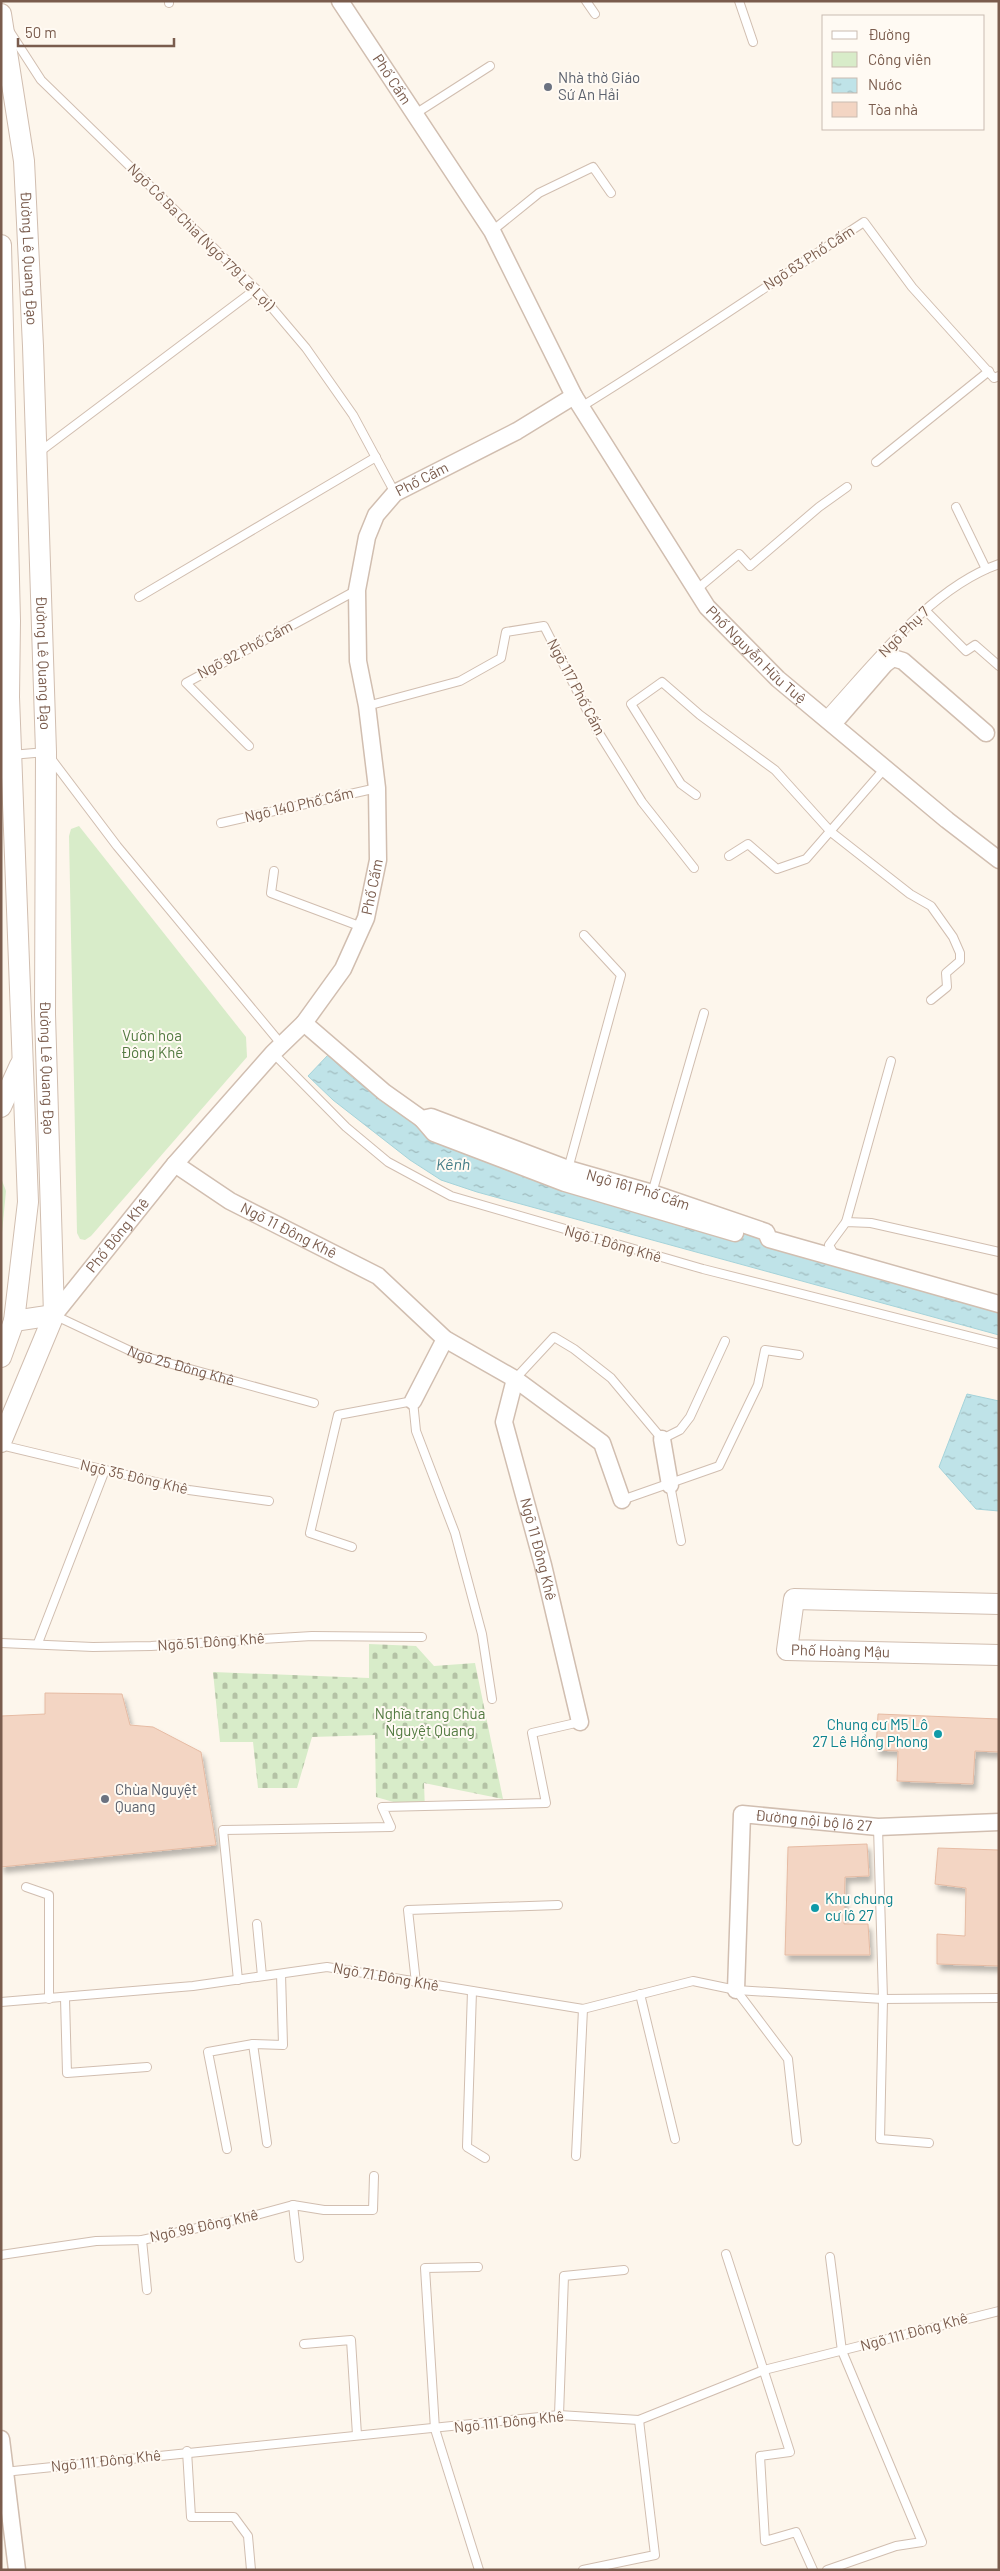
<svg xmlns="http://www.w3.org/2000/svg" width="1000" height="2571" font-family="Barlow,sans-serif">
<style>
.cemetery{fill:url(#cemetery-stones)}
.park{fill:#d8ecc9}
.water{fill:url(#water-ripples);stroke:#a5d3da}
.building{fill:#f3d5c3;stroke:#e6bba3;filter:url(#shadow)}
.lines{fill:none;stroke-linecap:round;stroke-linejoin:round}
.service-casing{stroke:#d1beb0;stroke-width:10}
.minor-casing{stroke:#d1beb0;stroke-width:19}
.tertiary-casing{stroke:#d1beb0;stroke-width:22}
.service{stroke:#fff;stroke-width:8}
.minor{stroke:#fff;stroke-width:16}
.tertiary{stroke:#fff;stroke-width:20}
.worship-dot{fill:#6b7280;stroke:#fffaf3;stroke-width:2}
.culture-dot{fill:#0f9aa8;stroke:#fffaf3;stroke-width:2}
.labels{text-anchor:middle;stroke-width:4;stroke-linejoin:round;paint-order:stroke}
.worship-label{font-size:15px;fill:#5b616d;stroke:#fffaf3;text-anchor:start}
.street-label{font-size:15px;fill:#7a5c4d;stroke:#fffaf3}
.park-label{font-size:15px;fill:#537a41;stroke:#fffaf3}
.culture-label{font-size:15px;fill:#0d838f;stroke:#fffaf3;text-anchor:end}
.water-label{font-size:16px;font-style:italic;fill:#437c86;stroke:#fffaf3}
</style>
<defs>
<pattern id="cemetery-stones" width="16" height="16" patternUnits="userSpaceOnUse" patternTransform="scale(1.25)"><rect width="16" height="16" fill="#d8ecc9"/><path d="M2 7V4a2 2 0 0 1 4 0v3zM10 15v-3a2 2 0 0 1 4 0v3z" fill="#b4c2a5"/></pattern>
<pattern id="water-ripples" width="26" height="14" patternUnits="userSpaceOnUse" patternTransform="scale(1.25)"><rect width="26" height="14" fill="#bfe3e8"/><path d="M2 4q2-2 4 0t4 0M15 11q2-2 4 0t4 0" fill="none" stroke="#a0bbbe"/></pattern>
<filter id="shadow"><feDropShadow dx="3" dy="5.5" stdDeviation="2.5" flood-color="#0004"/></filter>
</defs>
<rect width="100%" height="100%" fill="#fdf6ec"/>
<polygon class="cemetery" points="369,1644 416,1646 434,1666 475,1663 503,1799 424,1783 425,1811 376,1797 375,1735 312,1737 297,1788 258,1788 253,1742 220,1742 213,1672 369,1678"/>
<g class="park">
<polygon points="79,826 246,1037 247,1057 91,1236 85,1240 80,1239 77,1233 69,836 71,829"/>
<polygon points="1,1178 6,1191 1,1243"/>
</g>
<g class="water">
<path d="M328,1055C370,1098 420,1126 474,1152L999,1296V1335L477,1192L441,1180L410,1160L333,1100L308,1076Z"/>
<polygon points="967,1394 999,1401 999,1511 976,1509 939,1467"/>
</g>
<g class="building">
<polygon points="45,1693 122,1694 130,1725 153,1727 201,1752 216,1845 1,1867 1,1716 45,1714"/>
<polygon points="878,1714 999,1719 999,1752 975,1751 973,1784 897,1781 898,1751 876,1750"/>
<polygon points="867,1844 869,1876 845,1877 844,1924 868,1924 870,1955 785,1955 788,1847"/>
<polygon points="938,1848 999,1850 999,1966 937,1964 937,1934 965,1936 966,1888 935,1884"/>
</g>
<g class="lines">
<g class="service-casing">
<g id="service">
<polyline points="169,1 169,3"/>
<polyline points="586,1 595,14"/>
<polyline points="739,1 753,42"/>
<polyline points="10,32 41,80 256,289 306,348 353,415 395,493"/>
<polyline points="415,114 490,66"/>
<polyline points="492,231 539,193 593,167 611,193"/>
<path d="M581,407C677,348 770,284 864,222L912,287L994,378L999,376"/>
<polyline points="38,453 256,289"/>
<polyline points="876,462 989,371"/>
<polyline points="956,507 986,569"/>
<polyline points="696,590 739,554 750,566 819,507 847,487"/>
<polyline points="139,597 376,457"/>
<polyline points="924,609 966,651 975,645 999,666"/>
<polyline points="367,706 460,681 501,658 506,632 544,626 597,730 642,802 694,868"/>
<path d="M824,717C872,665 930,588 999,564"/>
<polyline points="249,746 186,683 357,590"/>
<polyline points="11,755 46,752 117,846 282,1045"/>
<polyline points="696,795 681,784 631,704 662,682 700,715 775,770 831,832 910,894 931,906 953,937 960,953 960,961 946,973 947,987 931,1000"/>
<polyline points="221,823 377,788"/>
<polyline points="729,856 748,844 777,869 806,859 886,767"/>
<polyline points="274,871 271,893 362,927"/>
<polyline points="273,1053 346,1127 388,1162 451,1196 703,1269 999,1344"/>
<polyline points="568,1169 621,975 584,935"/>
<polyline points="652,1193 704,1013"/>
<polyline points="846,1222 891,1061"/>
<polyline points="835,1256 829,1245 846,1222 871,1223 999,1252"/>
<path id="s1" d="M56,1316L139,1355L314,1403"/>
<polyline points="515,1379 554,1337 574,1349 611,1378 662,1439 680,1430 690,1417 725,1341"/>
<polyline points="1,1445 189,1490 269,1501"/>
<polyline points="670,1485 681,1541"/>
<polyline points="622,1500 719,1466 758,1385 765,1350 799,1355"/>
<polyline points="352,1547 310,1533 338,1415 413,1401 416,1431 455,1533 482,1634 492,1699"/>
<polyline points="1,1643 93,1647 151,1646 312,1636 422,1637"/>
<polyline points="38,1643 105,1470"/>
<polyline points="878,1827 883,1999 880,2139 929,2143"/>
<polyline points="26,1887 49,1895 49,1999"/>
<polyline points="257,1924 262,1976"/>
<polyline points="238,1980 223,1830 391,1827 382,1807 546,1803 532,1733 580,1722"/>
<polyline points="416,1983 408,1910 558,1905"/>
<polyline points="736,1990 788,2059 797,2141"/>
<polyline points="472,1991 467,2147 485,2158"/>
<polyline points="640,1994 675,2139"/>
<polyline points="65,1998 67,2073 147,2067"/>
<polyline points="1,2002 193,1986 327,1967 583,2009 693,1981 736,1990 883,1999 999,1998"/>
<polyline points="267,2143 253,2044 283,2045 281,1974"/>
<polyline points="227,2149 208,2052 253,2044"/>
<polyline points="576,2156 583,2009"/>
<polyline points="293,2205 299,2258"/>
<polyline points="142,2240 147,2290"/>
<polyline points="726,2254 790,2452 760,2456 765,2541 796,2532 813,2570"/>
<polyline points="1,2255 96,2241 142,2240 253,2216 293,2205 324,2210 373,2210 374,2176"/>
<polyline points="478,2267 425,2268 435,2429 479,2570"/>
<polyline points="304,2344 351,2340 357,2435"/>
<polyline points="559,2415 564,2276 624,2270"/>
<polyline points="187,2451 191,2517 234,2517 248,2536 251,2570"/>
<polyline points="4,2472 559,2415 639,2420 764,2370 999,2311"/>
<polyline points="583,2570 655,2555 639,2420"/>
<polyline points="827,2570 896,2546 922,2542 842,2351 830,2257"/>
</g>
</g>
<g class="minor-casing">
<g id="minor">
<path id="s2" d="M340,1L492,231L574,396L707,607L778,679L947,820L999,860"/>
<polyline points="833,724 885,664 893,658 903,661 986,733"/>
<path id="s3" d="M304,1023L384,1092L422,1119L431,1117L568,1169L652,1193L766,1232L769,1239L999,1304"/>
<polyline points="422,1119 434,1133 565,1183 735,1233"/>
<path id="s4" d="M175,1164L230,1201L378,1276L445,1339L515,1379L602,1443L622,1500"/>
<path id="s5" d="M54,1315L175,1164L273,1053L304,1023L343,969L366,918L378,860L377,788L367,706L358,661L357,590L367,537L376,515L395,493L517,431L574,396"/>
<path id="s6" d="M515,1379L504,1422L543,1565L580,1722"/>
<polyline points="413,1401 445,1339"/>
<polyline points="662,1439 670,1485"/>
<path id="s7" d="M736,1990L742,1814L878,1827L999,1822"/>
<polyline points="1,2439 17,2570"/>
</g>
</g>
<g class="tertiary-casing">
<g id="tertiary">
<path id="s8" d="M1,14L24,161L33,346L46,752L45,1014L54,1315L1,1442"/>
<polyline points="1,245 10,621 9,697 28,1202 14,1321 1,1357"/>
<polyline points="1,1107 20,1065"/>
<polyline points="14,1321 54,1315"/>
<path id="s9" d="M999,1604L794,1599L787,1650L999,1655"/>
</g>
</g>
<use href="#service" class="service"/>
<use href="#minor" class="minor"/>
<use href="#tertiary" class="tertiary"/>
</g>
<g class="worship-dot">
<circle cx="548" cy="87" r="5"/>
<circle cx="105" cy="1799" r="5"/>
</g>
<g class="culture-dot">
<circle cx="938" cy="1734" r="5"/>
<circle cx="815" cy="1908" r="5"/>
</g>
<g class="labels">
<g class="worship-label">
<text x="558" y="83">Nhà thờ Giáo<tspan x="558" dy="17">Sứ An Hải</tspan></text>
<text x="115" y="1795">Chùa Nguyệt<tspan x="115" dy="17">Quang</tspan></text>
</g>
<g class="street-label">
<text dy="5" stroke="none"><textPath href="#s2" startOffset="94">Phố Cấm</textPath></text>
<text transform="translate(201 237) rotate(45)" y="5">Ngõ Cô Ba Chìa (Ngõ 179 Lê Lợi)</text>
<text transform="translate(809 258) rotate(-33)" y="5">Ngõ 63 Phố Cấm</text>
<text dy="5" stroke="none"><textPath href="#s8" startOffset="246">Đường Lê Quang Đạo</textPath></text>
<text dy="5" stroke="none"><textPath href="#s5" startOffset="975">Phố Cấm</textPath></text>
<text transform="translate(904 632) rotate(-45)" y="5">Ngõ Phụ 7</text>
<text transform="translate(245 650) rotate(-28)" y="5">Ngõ 92 Phố Cấm</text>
<text dy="5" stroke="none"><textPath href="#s2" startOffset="778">Phố Nguyễn Hữu Tuệ</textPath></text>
<text dy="5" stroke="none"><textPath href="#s8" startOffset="651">Đường Lê Quang Đạo</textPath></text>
<text transform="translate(576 687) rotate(62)" y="5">Ngõ 117 Phố Cấm</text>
<text transform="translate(299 805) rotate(-13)" y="5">Ngõ 140 Phố Cấm</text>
<text dy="5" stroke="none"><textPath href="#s5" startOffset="539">Phố Cấm</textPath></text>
<text dy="5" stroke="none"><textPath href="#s8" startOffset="1056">Đường Lê Quang Đạo</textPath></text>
<text dy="5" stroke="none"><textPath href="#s3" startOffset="381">Ngõ 161 Phố Cấm</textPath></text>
<text dy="5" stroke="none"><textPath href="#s4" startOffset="132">Ngõ 11 Đông Khê</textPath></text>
<text dy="5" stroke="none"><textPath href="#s5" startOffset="102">Phố Đông Khê</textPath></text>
<text transform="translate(613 1244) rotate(16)" y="5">Ngõ 1 Đông Khê</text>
<text dy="5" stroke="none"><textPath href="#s1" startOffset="135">Ngõ 25 Đông Khê</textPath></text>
<text transform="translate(134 1477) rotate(13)" y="5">Ngõ 35 Đông Khê</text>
<text dy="5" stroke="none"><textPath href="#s6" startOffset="176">Ngõ 11 Đông Khê</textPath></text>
<text transform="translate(211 1642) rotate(-4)" y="5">Ngõ 51 Đông Khê</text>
<text dy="5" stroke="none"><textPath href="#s9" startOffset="310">Phố Hoàng Mậu</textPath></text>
<text dy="5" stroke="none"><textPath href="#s7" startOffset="248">Đường nội bộ lô 27</textPath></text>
<text transform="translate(386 1977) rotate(10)" y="5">Ngõ 71 Đông Khê</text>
<text transform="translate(204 2226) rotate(-12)" y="5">Ngõ 99 Đông Khê</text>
<text transform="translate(914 2332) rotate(-15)" y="5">Ngõ 111 Đông Khê</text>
<text transform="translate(509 2422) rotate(-6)" y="5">Ngõ 111 Đông Khê</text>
<text transform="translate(106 2461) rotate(-6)" y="5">Ngõ 111 Đông Khê</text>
</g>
<g class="park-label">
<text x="152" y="1041">Vườn hoa<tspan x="152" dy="17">Đông Khê</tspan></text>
<text x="430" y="1719">Nghĩa trang Chùa<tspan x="430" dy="17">Nguyệt Quang</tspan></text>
</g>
<g class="culture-label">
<text x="928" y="1730">Chung cư M5 Lô<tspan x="928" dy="17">27 Lê Hồng Phong</tspan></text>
<text x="825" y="1904" text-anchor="start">Khu chung<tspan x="825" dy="17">cư lô 27</tspan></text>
</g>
<g class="water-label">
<text x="453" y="1170">Kênh</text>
</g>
</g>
<rect width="1000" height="2571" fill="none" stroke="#7a5c4d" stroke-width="5"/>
<rect x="822" y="15" width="162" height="115" fill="#fffaf3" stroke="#cabbb1"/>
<rect x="832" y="31" width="25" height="8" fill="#ffffff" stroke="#cabbb1"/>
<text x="868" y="40" font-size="15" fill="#7a5c4d">Đường</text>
<rect x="832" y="52" width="25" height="15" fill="#d8ecc9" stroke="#cabbb1"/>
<text x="868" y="65" font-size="15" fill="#7a5c4d">Công viên</text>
<rect x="832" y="78" width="25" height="15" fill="url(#water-ripples)" stroke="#cabbb1"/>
<text x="868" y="90" font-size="15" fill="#7a5c4d">Nước</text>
<rect x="832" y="102" width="25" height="15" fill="#f3d5c3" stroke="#cabbb1"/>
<text x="868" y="115" font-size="15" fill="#7a5c4d">Tòa nhà</text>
<path d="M18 38v8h156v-8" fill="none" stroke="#7a5c4d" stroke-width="2.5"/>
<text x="25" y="38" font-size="15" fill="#7a5c4d" stroke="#fffaf3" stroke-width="4" paint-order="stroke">50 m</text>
</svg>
